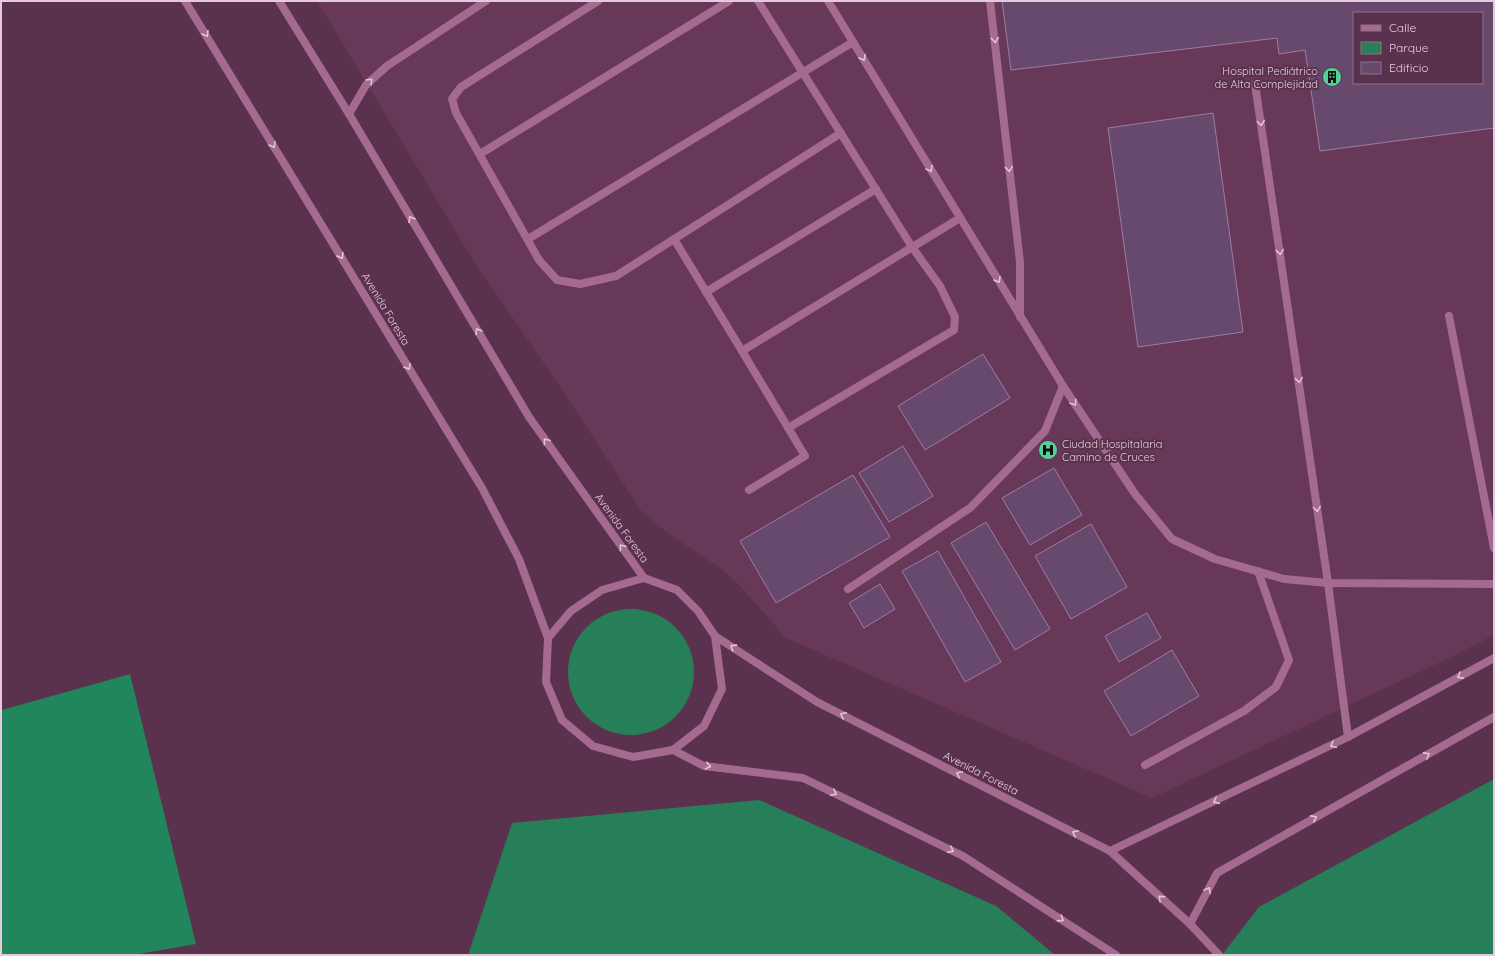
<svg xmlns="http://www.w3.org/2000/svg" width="1495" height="956" font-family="Quicksand,sans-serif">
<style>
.built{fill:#683858;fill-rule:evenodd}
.green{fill:#277f59}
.forest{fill:#21865c}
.building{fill:#68496e;stroke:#9d7ba4;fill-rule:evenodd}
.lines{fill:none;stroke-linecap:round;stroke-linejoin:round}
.service{stroke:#a46a90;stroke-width:8}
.minor{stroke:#a46a90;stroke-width:8}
.oneway{stroke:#e1c5d6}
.labels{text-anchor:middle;stroke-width:4;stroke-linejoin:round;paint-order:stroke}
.poi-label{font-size:11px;fill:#e4cada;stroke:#5b324d;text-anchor:end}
.street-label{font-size:11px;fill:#e4cada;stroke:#5b324d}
</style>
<rect width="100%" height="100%" fill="#5b324d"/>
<path class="built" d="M317,1H1494V635L1449,658L1152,798L786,638L741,587L722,569L669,534L642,512L561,388L476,265ZM1354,13H1482V83H1354Z"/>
<g class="green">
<circle cx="631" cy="672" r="63"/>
<polygon points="1494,779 1494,955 1222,955 1259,907"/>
<polygon points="759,800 996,906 1055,955 468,955 512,823"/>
</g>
<polygon class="forest" points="130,674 196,944 133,955 1,955 1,712 2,710"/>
<g class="building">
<path d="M1002,1H1494V128L1320,151L1305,50L1279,54L1277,38L1011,70ZM1354,13H1482V83H1354Z"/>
<polygon points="1213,113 1243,332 1138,347 1108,128"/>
<polygon points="983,354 1010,398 925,450 898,406"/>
<polygon points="903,446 933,496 889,522 859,473"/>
<polygon points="1054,468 1082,515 1030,545 1002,498"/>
<polygon points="853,475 890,537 776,603 740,541"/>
<polygon points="986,522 1050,629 1015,650 951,543"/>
<polygon points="1091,524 1127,587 1071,619 1035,556"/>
<polygon points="938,551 1001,662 965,682 902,571"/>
<polygon points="880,584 895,609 864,628 849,603"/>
<polygon points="1147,613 1161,638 1119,662 1105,636"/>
<polygon points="1172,650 1199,696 1131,736 1104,691"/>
</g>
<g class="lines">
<g class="service">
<polyline points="598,1 461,87 452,99 456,113 539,260 557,280 580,284 616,276 841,133"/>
<polyline points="758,1 912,247 940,286 955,317 954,330 788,428"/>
<polyline points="828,1 1063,386 1135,494 1172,539 1215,559 1284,579 1328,583 1494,584"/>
<polyline points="990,1 1020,262 1020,317"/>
<polyline points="1255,84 1328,583 1348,737"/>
<polyline points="349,114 366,85 387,66 486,1"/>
<polyline points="480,154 729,1"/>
<polyline points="528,239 853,42"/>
<polyline points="674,239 742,351 805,456 749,490"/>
<polyline points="706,292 876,189"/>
<polyline points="1449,316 1494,548"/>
<polyline points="742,351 960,218"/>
<polyline points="848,589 970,508 1045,431 1063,386"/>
<polyline points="715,636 817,702 1110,851 1190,924 1219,955"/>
<polyline points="673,750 704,766 803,778 963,856 1116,955"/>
<polyline points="1145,765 1244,711 1276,687 1289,660 1258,571"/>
<polyline points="1110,851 1348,737 1494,658"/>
<polyline points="1190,924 1217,873 1494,717"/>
</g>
<g class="minor">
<polyline points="185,1 482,488 519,559 548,638"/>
<polyline points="279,1 349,114 529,417 644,578"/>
<polygon points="644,578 677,590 698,611 715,636 722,689 704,726 673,750 633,757 593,746 562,720 546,682 548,638 571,611 602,590"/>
</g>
</g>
<defs><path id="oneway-chevron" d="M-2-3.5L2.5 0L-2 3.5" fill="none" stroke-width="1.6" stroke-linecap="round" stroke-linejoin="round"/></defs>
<g class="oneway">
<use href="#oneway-chevron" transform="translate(206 34) rotate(59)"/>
<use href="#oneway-chevron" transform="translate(995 40) rotate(84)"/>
<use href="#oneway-chevron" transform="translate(863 58) rotate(59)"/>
<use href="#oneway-chevron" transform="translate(370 81) rotate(-45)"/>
<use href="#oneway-chevron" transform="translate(1261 123) rotate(82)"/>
<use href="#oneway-chevron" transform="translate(273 145) rotate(59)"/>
<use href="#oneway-chevron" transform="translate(930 169) rotate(59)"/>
<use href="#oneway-chevron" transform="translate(1009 169) rotate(84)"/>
<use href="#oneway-chevron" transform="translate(411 219) rotate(-121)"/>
<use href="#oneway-chevron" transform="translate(1280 252) rotate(82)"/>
<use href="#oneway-chevron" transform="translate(341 256) rotate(59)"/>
<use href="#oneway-chevron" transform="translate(998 280) rotate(59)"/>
<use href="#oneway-chevron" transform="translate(478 331) rotate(-121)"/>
<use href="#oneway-chevron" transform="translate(408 367) rotate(59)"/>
<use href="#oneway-chevron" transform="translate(1299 380) rotate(82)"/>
<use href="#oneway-chevron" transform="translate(1074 403) rotate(56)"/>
<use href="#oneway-chevron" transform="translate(546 441) rotate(-126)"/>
<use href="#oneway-chevron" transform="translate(1317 509) rotate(82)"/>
<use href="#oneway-chevron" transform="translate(622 547) rotate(-126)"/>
<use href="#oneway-chevron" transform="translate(733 647) rotate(-147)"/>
<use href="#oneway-chevron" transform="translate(1460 676) rotate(151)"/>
<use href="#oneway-chevron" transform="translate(843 715) rotate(-153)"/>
<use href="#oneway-chevron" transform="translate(1333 745) rotate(154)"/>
<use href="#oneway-chevron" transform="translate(1427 755) rotate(-29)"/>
<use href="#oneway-chevron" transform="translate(708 766) rotate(12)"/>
<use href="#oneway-chevron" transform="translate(959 774) rotate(-153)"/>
<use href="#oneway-chevron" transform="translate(834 793) rotate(26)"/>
<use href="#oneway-chevron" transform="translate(1216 801) rotate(154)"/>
<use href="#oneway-chevron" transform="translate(1314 818) rotate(-29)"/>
<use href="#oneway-chevron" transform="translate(1075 833) rotate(-153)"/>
<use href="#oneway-chevron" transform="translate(951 850) rotate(26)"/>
<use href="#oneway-chevron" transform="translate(1208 890) rotate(-62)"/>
<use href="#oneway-chevron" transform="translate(1161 898) rotate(-138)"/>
<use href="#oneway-chevron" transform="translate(1061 919) rotate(33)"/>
</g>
<defs>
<g id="building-disc" transform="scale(1)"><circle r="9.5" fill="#50d398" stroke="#5b324d"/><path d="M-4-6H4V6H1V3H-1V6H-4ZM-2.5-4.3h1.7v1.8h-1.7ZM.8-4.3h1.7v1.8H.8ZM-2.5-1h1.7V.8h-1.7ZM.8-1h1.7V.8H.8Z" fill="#111"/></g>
<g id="hospital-disc" transform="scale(1)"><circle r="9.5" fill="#50d398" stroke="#5b324d"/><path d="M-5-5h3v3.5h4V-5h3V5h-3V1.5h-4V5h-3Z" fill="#111"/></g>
</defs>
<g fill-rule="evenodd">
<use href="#building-disc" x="1332" y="77"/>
<use href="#hospital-disc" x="1048" y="450"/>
</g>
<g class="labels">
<g class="poi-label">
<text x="1318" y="75">Hospital Pediátrico<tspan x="1318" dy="13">de Alta Complejidad</tspan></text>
<text x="1062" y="448" text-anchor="start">Ciudad Hospitalaria<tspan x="1062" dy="13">Camino de Cruces</tspan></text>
</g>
<g class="street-label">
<text transform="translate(386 309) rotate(59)" y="4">Avenida Foresta</text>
<text transform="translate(622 528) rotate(54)" y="4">Avenida Foresta</text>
<text transform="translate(981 773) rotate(27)" y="4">Avenida Foresta</text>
</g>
</g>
<rect width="1495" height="956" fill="none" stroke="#e4cada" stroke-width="4"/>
<rect x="1353" y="12" width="130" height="72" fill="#5b324d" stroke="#926f85"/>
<rect x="1361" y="25" width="20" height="6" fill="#a46a90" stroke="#926f85"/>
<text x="1389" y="32" font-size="12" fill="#e4cada">Calle</text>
<rect x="1361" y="42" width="20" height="12" fill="#277f59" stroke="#926f85"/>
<text x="1389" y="52" font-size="12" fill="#e4cada">Parque</text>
<rect x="1361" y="62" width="20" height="12" fill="#68496e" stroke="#926f85"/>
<text x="1389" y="72" font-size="12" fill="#e4cada">Edificio</text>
</svg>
